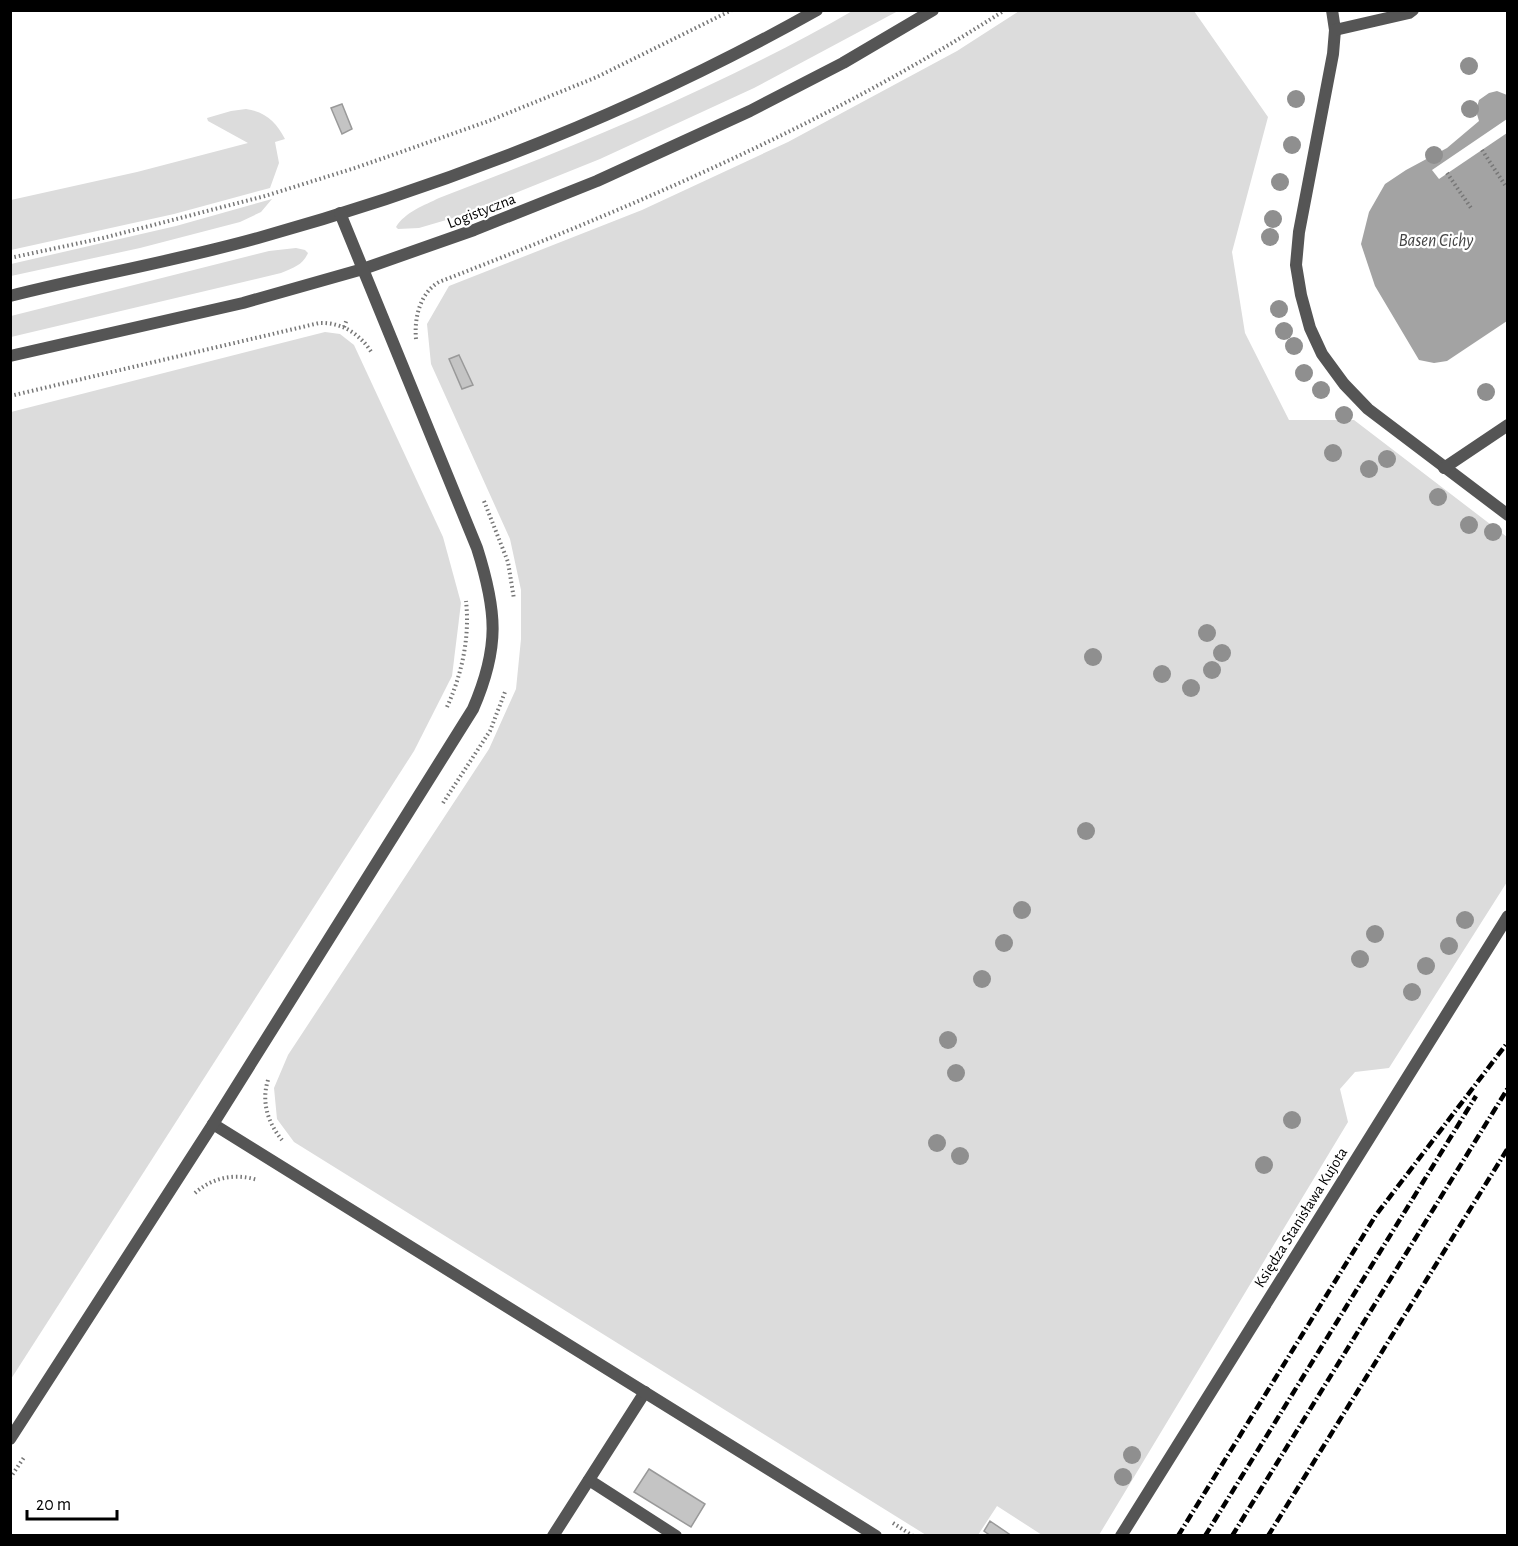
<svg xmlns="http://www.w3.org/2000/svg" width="1518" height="1546" font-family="'Alegreya Sans',sans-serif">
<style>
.green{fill:#dcdcdc}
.water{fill:#a3a3a3}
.pier{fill:#fff}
.building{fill:#c4c4c4;stroke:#999;stroke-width:1.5}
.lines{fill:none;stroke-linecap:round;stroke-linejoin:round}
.path{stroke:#777;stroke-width:4;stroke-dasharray:1.5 3;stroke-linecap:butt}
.service{stroke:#555;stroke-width:12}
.minor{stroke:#555;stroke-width:12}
.rail{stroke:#000;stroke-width:4.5;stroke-dasharray:9 3 1.5 3;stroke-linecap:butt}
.tree{fill:#8f8f8f}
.labels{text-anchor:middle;stroke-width:4.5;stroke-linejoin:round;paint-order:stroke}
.street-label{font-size:16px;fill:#000;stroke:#fff}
.water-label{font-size:18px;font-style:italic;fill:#444;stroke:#fff}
</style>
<rect width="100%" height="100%" fill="#fff"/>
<g class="green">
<path d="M854,10L898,11L754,88L600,159L453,218L419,228L398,229L396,227C405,212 425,205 439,198C581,144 722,86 854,10Z"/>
<polygon points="1019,11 1194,11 1268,117 1232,252 1245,333 1289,420 1354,420 1507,537 1507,882 1389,1068 1355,1072 1340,1089 1348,1122 1099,1535 1042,1535 997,1506 978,1535 926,1535 294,1142 277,1119 274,1088 288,1055 489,749 516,689 521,639 521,590 510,539 431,364 427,324 449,286 642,210 788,142 957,51"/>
<path d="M246,109C266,112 276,122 285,139L275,142L279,163L270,188L174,214L11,250V200L137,172L248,143L208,121L207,118L231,111Z"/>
<polygon points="272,199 261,212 240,222 140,248 11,276 11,264 176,226"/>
<path d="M296,248L305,250L308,253C303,265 293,268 281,273L11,337V316L269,251Z"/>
<polygon points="325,332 340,334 354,345 443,537 461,603 452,676 414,751 11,1379 11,412"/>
</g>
<polygon class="water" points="1497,91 1507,95 1507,321 1447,361 1434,363 1419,360 1375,286 1361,244 1369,212 1385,184 1406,170 1447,148 1479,121 1476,111 1479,100 1489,93"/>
<polygon class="pier" points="1507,119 1507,133 1439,179 1432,170"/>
<g class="building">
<polygon points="342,104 352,129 342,134 331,108"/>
<polygon points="459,355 473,385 462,389 449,359"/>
<polygon points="649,1469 705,1504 691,1527 634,1492"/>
<polygon points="990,1521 1012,1536 991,1536 984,1531"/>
</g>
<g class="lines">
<g class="path">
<polyline points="1482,150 1505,185"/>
<polyline points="1447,173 1471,208"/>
<polyline points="10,258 103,238 265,196 358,167 486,122 597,77 732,10"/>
<polyline points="344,327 347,319"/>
<path d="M416,339C414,318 420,293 439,282C635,206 828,124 1005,10"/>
<path d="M10,396L319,323C342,322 360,334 372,353"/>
<polyline points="484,501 508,562 514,599"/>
<path d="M447,707C462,674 470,637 466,601"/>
<polyline points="443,803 490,731 505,692"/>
<path d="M268,1080C261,1102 268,1123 282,1140"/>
<path d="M195,1193C213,1177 235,1173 258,1180"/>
<polyline points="10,1478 25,1456"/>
<polyline points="893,1523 913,1536"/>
</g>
<g class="service">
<polyline points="1332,10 1335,30 1333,54 1299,232 1296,265 1301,295 1310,328 1322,354 1344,384 1368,409 1508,515"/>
<polyline points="1335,30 1409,13 1413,10"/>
<polyline points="1444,468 1508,425"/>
<polyline points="589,1480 676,1536"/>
<polyline points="553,1536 645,1392"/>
</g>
<g class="minor">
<path d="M10,296C93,275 176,261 258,238C452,184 641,109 817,10"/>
<polyline points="10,356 243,303 363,269 474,230 597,181 750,111 843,63 933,10"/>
<polyline points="213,1124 876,1536"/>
<path d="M10,1439L213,1124L473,709C500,647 497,611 477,548L340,213"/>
<polyline points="1121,1536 1508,916"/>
</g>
<g class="rail">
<polyline points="10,11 11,10"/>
<polyline points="1178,1536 1376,1215 1508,1042"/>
<polyline points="1205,1536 1476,1096"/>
<polyline points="1232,1536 1508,1088"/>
<polyline points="1268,1536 1508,1148"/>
</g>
</g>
<g class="tree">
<circle cx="1469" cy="66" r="9"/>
<circle cx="1296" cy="99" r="9"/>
<circle cx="1470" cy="109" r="9"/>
<circle cx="1292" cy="145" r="9"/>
<circle cx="1434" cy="155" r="9"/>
<circle cx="1280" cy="182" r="9"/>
<circle cx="1273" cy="219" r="9"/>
<circle cx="1270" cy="237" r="9"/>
<circle cx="1279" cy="309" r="9"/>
<circle cx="1284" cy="331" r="9"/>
<circle cx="1294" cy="346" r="9"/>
<circle cx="1304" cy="373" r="9"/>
<circle cx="1321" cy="390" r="9"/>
<circle cx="1486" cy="392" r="9"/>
<circle cx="1344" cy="415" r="9"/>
<circle cx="1333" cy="453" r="9"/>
<circle cx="1387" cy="459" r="9"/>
<circle cx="1369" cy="469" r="9"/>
<circle cx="1438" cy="497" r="9"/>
<circle cx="1469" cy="525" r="9"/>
<circle cx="1493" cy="532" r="9"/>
<circle cx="1207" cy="633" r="9"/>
<circle cx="1222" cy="653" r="9"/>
<circle cx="1093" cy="657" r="9"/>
<circle cx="1212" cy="670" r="9"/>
<circle cx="1162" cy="674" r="9"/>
<circle cx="1191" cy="688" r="9"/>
<circle cx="1086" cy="831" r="9"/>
<circle cx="1022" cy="910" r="9"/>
<circle cx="1465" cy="920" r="9"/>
<circle cx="1375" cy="934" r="9"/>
<circle cx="1004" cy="943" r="9"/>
<circle cx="1449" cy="946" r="9"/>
<circle cx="1360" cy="959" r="9"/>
<circle cx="1426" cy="966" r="9"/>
<circle cx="982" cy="979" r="9"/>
<circle cx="1412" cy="992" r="9"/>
<circle cx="948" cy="1040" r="9"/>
<circle cx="956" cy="1073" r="9"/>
<circle cx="1292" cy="1120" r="9"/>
<circle cx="937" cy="1143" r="9"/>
<circle cx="960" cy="1156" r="9"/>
<circle cx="1264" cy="1165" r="9"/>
<circle cx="1132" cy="1455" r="9"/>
<circle cx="1123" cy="1477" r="9"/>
</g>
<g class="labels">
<g class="street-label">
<text transform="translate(481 210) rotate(-21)" y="6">Logistyczna</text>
<text transform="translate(1300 1217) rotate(-58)" y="6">Księdza Stanisława Kujota</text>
</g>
<g class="water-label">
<text x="1436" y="246">Basen Cichy</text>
</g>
</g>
<rect width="1518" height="1546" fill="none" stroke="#000000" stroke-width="24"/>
<path d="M27 1510v9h90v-9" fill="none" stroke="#000000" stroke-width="3"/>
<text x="36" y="1510" font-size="18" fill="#000000" stroke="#ffffff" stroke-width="4.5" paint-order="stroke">20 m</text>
</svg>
